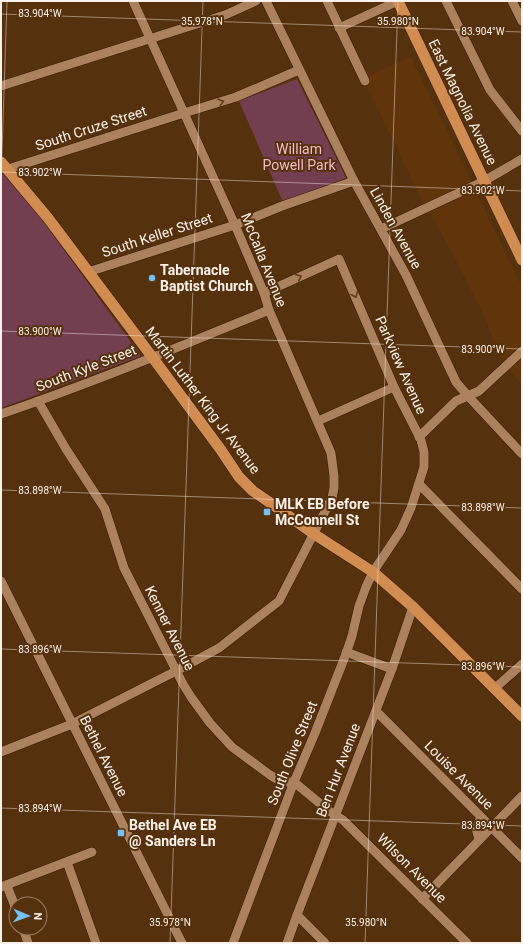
<svg xmlns="http://www.w3.org/2000/svg" width="523" height="944" font-family="Roboto,sans-serif">
<style>
.built{fill:#613509}
.green{fill:#733e50}
.lines{fill:none;stroke-linecap:round;stroke-linejoin:round}
.minor-casing{stroke:#361a01;stroke-width:10}
.major-casing{stroke:#361a01;stroke-width:12}
.minor{stroke:#ac815e;stroke-width:9}
.major{stroke:#d08c51;stroke-width:11}
.oneway{stroke:#633d19}
.ticks{fill:none;stroke:#fcf2eb;stroke-width:1;stroke-opacity:0.45}
.poi-dot{fill:#73c1f6;stroke:#56310d;stroke-width:1.5}
.labels{text-anchor:middle;stroke-width:4;stroke-linejoin:round;paint-order:stroke}
.street-label{font-size:14px;fill:#fcf2eb;stroke:#56310d}
.park-label{font-size:14px;fill:#f4bccc;stroke:#56310d}
.poi-label{font-size:14px;font-weight:bold;fill:#fcf2eb;stroke:#56310d;text-anchor:start}
.ticks-label{font-size:10px;text-anchor:middle;fill:#fcf2eb;stroke:#56310d;stroke-width:4;stroke-linejoin:round;paint-order:stroke}
</style>
<rect width="100%" height="100%" fill="#56310d"/>
<polygon class="built" points="411,57 522,287 522,384 504,363 495,345 485,317 451,251 416,188 363,78"/>
<g class="green">
<polygon points="297,79 346,178 283,202 239,101"/>
<polygon points="1,170 37,213 141,356 1,408"/>
</g>
<g class="lines">
<g class="minor-casing">
<g id="minor">
<polyline points="266,1 354,181 406,275 456,382 468,396 522,454"/>
<polyline points="327,1 365,81"/>
<polyline points="446,1 490,90 522,131"/>
<polyline points="512,1 522,21"/>
<polyline points="339,28 398,1"/>
<polyline points="1,86 225,15 256,1"/>
<polyline points="8,169 184,113 236,97 299,70"/>
<polyline points="381,229 484,181 522,159"/>
<polyline points="88,272 235,225 282,206 354,181"/>
<polyline points="38,401 66,449 105,509 124,568 183,684 191,697 210,723 232,747 270,775 282,782 294,782 329,811 343,820 467,943"/>
<path d="M1,414C92,383 181,346 269,310"/>
<polyline points="318,421 394,387"/>
<polyline points="419,437 456,401 479,391 522,351"/>
<polyline points="419,484 522,589"/>
<polyline points="1,581 182,943"/>
<polyline points="346,652 392,669"/>
<polyline points="494,689 522,664"/>
<polyline points="376,711 522,858"/>
<polyline points="1,752 72,724 176,671 219,648 279,601 332,498 334,488 334,476 331,453 269,310 264,293 235,225 133,1"/>
<polyline points="479,840 476,828 481,817"/>
<polyline points="67,862 96,943"/>
<polyline points="7,886 16,909"/>
<polyline points="1,887 92,852"/>
<polyline points="422,899 522,796"/>
<polyline points="297,915 325,943"/>
<polyline points="23,928 28,943"/>
<polyline points="233,943 294,782 315,733 346,654 352,636 359,606 366,587 373,572 401,530 411,508 424,467 424,452 421,440 394,387 339,259 264,293"/>
<polyline points="287,943 297,915 392,669 413,607"/>
</g>
</g>
<g class="major-casing">
<g id="major">
<polyline points="398,1 522,260"/>
<polyline points="1,162 48,218 153,358 221,450 239,477 253,491 269,502 314,534 373,572 413,607 522,716"/>
</g>
</g>
<use href="#minor" class="minor"/>
<use href="#major" class="major"/>
</g>
<defs><path id="oneway-chevron" d="M-2-3.5L2.5 0L-2 3.5" fill="none" stroke-width="1.6" stroke-linecap="round" stroke-linejoin="round"/></defs>
<g class="oneway">
<use href="#oneway-chevron" transform="translate(221 102) rotate(-16)"/>
<use href="#oneway-chevron" transform="translate(299 277) rotate(-24)"/>
<use href="#oneway-chevron" transform="translate(355 295) rotate(67)"/>
</g>
<path class="ticks" d="M1,14L522,32M1,172L522,191M1,181L7,1M1,331L522,349M1,490L522,508M1,649L522,667M1,808L522,826M170,943L203,1M365,943L398,1"/>
<g class="poi-dot">
<circle cx="152" cy="278" r="4"/>
<rect x="263" y="508" width="8" height="8" rx="2"/>
<rect x="117" y="829" width="8" height="8" rx="2"/>
</g>
<g class="labels">
<g class="street-label">
<text transform="translate(463 102) rotate(64)" y="5">East Magnolia Avenue</text>
<text transform="translate(91 128) rotate(-18)" y="5">South Cruze Street</text>
<text transform="translate(396 228) rotate(61)" y="5">Linden Avenue</text>
<text transform="translate(157 235) rotate(-18)" y="5">South Keller Street</text>
<text transform="translate(264 260) rotate(68)" y="5">McCalla Avenue</text>
<text transform="translate(401 365) rotate(66)" y="5">Parkview Avenue</text>
<text transform="translate(86 368) rotate(-21)" y="5">South Kyle Street</text>
<text transform="translate(203 400) rotate(53)" y="5">Martin Luther King Jr Avenue</text>
<text transform="translate(170 628) rotate(63)" y="5">Kenner Avenue</text>
<text transform="translate(292 753) rotate(-68)" y="5">South Olive Street</text>
<text transform="translate(104 756) rotate(63)" y="5">Bethel Avenue</text>
<text transform="translate(338 770) rotate(-69)" y="5">Ben Hur Avenue</text>
<text transform="translate(459 775) rotate(45)" y="5">Louise Avenue</text>
<text transform="translate(412 868) rotate(45)" y="5">Wilson Avenue</text>
</g>
<g class="park-label">
<text x="299" y="154">William<tspan x="299" dy="16">Powell Park</tspan></text>
</g>
<g class="poi-label">
<text x="160" y="275">Tabernacle<tspan x="160" dy="16">Baptist Church</tspan></text>
<text x="275" y="509">MLK EB Before<tspan x="275" dy="16">McConnell St</tspan></text>
<text x="129" y="830">Bethel Ave EB<tspan x="129" dy="16">@ Sanders Ln</tspan></text>
</g>
</g>
<g class="ticks-label">
<text x="40" y="17">83.904°W</text>
<text x="202" y="25">35.978°N</text>
<text x="398" y="25">35.980°N</text>
<text x="483" y="35">83.904°W</text>
<text x="40" y="176">83.902°W</text>
<text x="483" y="194">83.902°W</text>
<text x="40" y="335">83.900°W</text>
<text x="483" y="353">83.900°W</text>
<text x="40" y="494">83.898°W</text>
<text x="483" y="511">83.898°W</text>
<text x="40" y="653">83.896°W</text>
<text x="483" y="670">83.896°W</text>
<text x="40" y="812">83.894°W</text>
<text x="483" y="829">83.894°W</text>
<text x="170" y="926">35.978°N</text>
<text x="366" y="926">35.980°N</text>
</g>
<rect width="523" height="944" fill="none" stroke="#fcf2eb" stroke-width="4"/>
<g transform="translate(28 916) rotate(92)"><circle r="19" fill="#56310d" stroke="#987e66"/>
<path d="M0-3L7 15L0 10L-7 15Z" fill="#73c1f6"/>
<text y="-6" font-size="11" font-weight="bold" text-anchor="middle" fill="#fcf2eb">N</text>
</g>
</svg>
